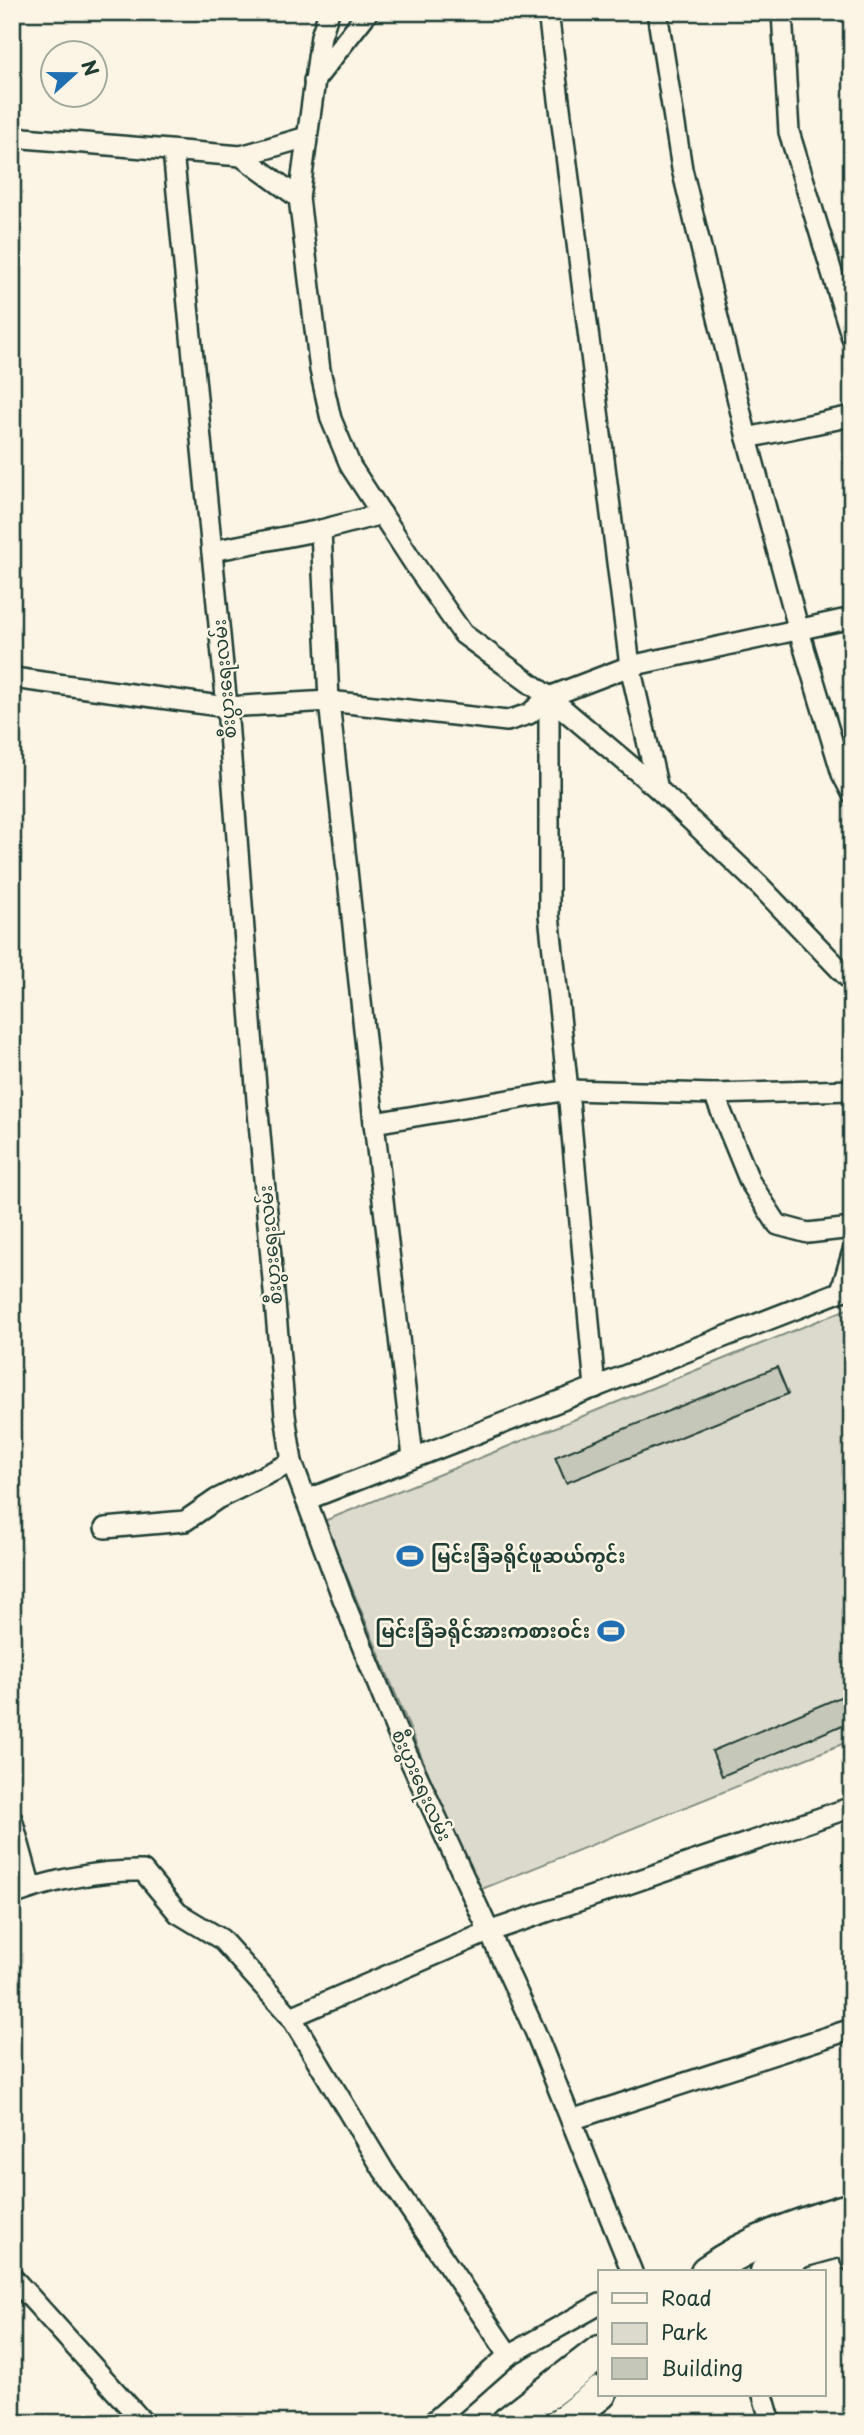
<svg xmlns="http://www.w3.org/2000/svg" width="864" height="2435" font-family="'Playpen Sans','Noto Sans Myanmar',sans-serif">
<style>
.green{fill:#dcdacc;stroke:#7e8c80;stroke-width:2}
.building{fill:#c5c7b9;stroke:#1f3d34;stroke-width:2}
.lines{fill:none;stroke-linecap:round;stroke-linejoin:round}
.minor-casing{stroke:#1f3d34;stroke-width:24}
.trunk-casing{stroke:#1f3d34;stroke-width:37}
.minor{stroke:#fcf5e5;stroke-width:19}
.trunk{stroke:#fcf5e5;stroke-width:32}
.labels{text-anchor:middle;stroke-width:5;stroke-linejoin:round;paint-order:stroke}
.street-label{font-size:19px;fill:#1f3d34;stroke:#fcf5e5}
.poi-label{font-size:19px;font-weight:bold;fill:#1f3d34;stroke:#fcf5e5;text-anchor:start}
</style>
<rect width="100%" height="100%" fill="#fcf5e5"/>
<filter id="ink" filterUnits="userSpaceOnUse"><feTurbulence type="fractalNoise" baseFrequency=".0143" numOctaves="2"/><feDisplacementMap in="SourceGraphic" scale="14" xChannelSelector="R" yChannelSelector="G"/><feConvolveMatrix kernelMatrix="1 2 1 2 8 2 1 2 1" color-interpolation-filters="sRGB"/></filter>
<g filter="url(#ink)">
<polygon class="green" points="852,1307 852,1740 477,1891 324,1521"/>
<g class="building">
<polygon points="777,1367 788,1394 566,1483 555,1457"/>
<polygon points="852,1692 852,1721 722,1776 712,1751"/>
</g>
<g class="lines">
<g class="minor-casing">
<g id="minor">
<polyline points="329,12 321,36 299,198 320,370 331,419 351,467 417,568 463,634 549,697 658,789 760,886 852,982"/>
<polyline points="548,12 630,666 658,789"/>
<polyline points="657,12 682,169 747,438 799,631 842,774 852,793"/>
<polyline points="782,12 789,132 852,338"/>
<polyline points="314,81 368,12"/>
<polyline points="12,137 241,156 299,198"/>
<polyline points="173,151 227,707 257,1100 285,1415 292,1462 343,1599 397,1732 535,2031 632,2272"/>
<polyline points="241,156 307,137"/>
<polyline points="747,438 852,416"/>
<polyline points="321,530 329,701 374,1123 413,1457"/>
<polyline points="212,551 321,530 382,514"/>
<polyline points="13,678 227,707 329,701 507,721 529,714 549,697 630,666 852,618"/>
<polyline points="549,697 549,915 568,1090 595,1388"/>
<polyline points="714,1094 750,1182 778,1225 808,1233 852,1228"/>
<polyline points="374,1123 568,1090 714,1094 852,1090"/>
<polyline points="841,1291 852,1254"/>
<polyline points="306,1500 852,1287"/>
<polyline points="105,1528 185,1521 217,1499 292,1462"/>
<polyline points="12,1819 31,1888"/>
<path d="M12,1895C53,1880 100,1870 143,1871L178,1913L221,1939L291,2017L384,2171L509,2355L600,2304"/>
<polyline points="291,2017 488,1932 852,1807"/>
<polyline points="571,2120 852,2029"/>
<polyline points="845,2239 852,2262"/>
<polyline points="12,2277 144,2423"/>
<polyline points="763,2395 771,2423"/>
<polyline points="432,2423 509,2355"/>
</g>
</g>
<g class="trunk-casing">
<g id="trunk">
<path d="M707,2272C750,2241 801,2224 852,2209"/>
<polyline points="767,2272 801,2251 852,2237"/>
<polyline points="508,2423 600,2352"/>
<polyline points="562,2423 600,2393"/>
</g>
</g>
<use href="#minor" class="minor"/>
<use href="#trunk" class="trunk"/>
</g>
</g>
<defs>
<g id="stadium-bare" transform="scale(2.1)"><path d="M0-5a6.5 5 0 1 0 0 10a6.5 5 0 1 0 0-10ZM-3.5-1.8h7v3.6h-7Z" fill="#1f6fb2" stroke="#fcf5e5" stroke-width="2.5" paint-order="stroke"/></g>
</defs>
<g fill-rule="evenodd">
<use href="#stadium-bare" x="410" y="1556"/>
<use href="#stadium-bare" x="611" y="1631"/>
</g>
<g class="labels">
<g class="street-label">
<text transform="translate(224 679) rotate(-95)" y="7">စီးပွားရေးလမ်း</text>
<text transform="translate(270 1245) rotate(-95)" y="7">စီးပွားရေးလမ်း</text>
<text transform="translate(422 1785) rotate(66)" y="7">စီးပွားရေးလမ်း</text>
</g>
<g class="poi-label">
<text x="431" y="1563">မြင်းခြံခရိုင်ဖူဆယ်ကွင်း</text>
<text x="590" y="1638" text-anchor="end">မြင်းခြံခရိုင်အားကစားဝင်း</text>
</g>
</g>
<rect width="864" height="2435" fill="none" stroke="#fcf5e5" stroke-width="42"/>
<rect x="21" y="21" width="822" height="2393" fill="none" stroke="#1f3d34" stroke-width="2.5" filter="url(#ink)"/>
<rect x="598" y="2270" width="228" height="126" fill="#fcf5e5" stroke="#a4ab9e" stroke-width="2"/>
<rect x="612" y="2293" width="35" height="10" fill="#fcf5e5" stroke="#a4ab9e" stroke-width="2"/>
<text x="661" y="2306" font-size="21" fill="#1f3d34">Road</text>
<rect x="612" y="2323" width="35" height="21" fill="#dcdacc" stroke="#a4ab9e" stroke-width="2"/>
<text x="661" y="2340" font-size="21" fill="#1f3d34">Park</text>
<rect x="612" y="2358" width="35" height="21" fill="#c5c7b9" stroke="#a4ab9e" stroke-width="2"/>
<text x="661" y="2376" font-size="21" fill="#1f3d34">Building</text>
<g transform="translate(74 74) rotate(69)"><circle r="33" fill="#fcf5e5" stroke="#a4ab9e" stroke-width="2"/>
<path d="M0-5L12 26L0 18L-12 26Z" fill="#1f6fb2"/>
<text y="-10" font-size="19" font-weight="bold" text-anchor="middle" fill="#1f3d34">N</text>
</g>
</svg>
